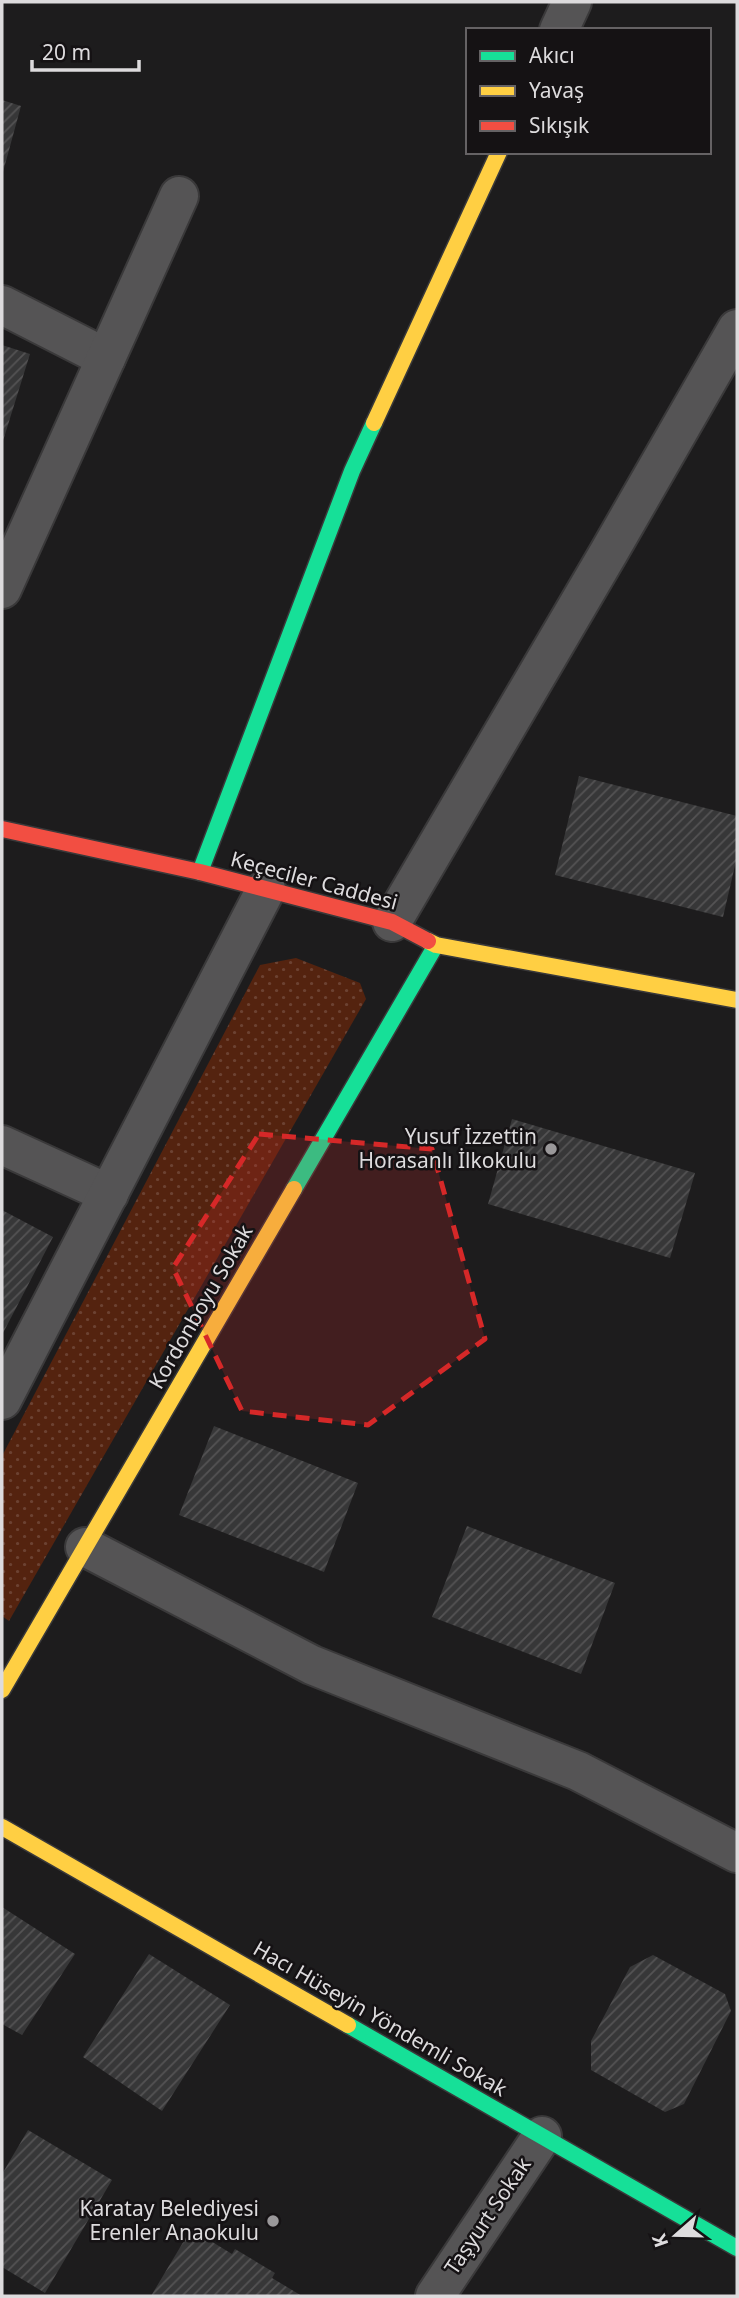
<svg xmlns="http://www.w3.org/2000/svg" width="739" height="2298" font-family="'Noto Sans',sans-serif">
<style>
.grass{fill:url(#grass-dots)}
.building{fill:url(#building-hatch)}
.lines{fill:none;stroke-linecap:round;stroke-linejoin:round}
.street-casing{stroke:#3a393a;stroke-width:42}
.fast-casing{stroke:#3a393a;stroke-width:19}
.slow-casing{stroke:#3a393a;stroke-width:19}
.jam-casing{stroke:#3a393a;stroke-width:19}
.street{stroke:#555455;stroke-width:38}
.fast{stroke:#16e098;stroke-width:16}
.slow{stroke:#ffcf43;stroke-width:16}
.jam{stroke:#f24e42;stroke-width:16}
.marked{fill:#d62828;fill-opacity:0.2;stroke:#d62828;stroke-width:5;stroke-dasharray:14 9;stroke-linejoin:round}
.poi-dot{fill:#9a989a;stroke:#151214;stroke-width:2.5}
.labels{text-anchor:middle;stroke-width:5;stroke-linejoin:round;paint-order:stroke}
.street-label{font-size:21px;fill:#dddbdd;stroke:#151214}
.poi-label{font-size:21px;fill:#dddbdd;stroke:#151214;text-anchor:end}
</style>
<defs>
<pattern id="grass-dots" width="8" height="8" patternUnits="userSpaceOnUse" patternTransform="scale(1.75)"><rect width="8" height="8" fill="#54230f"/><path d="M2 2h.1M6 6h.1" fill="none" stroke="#6c4232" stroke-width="1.8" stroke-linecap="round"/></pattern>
<pattern id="building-hatch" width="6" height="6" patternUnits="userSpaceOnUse" patternTransform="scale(1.75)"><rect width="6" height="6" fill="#373738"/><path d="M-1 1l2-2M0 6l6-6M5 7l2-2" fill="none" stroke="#545354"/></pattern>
</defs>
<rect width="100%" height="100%" fill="#1d1c1d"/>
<polygon class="grass" points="296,958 360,983 366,999 9,1621 2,1616 2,1456 260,965"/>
<g class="building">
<polygon points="2,100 21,106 3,172 2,172"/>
<polygon points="2,345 30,354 2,444"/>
<polygon points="579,776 737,816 737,857 723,917 555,875"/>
<polygon points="512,1119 695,1173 670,1258 488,1204"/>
<polygon points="2,1210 53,1237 2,1335"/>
<polygon points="214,1426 358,1483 324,1572 179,1515"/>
<polygon points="467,1526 615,1583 581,1674 432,1617"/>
<polygon points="2,1907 75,1954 22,2035 2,2024"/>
<polygon points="149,1954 230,2005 162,2111 83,2057"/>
<polygon points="653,1955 725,1994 731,2011 684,2104 665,2112 591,2070 591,2041 630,1967"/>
<polygon points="28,2130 112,2180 45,2293 2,2267 2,2174"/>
<polygon points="191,2229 232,2254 235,2249 275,2273 272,2278 302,2296 151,2296"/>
</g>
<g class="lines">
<g class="street-casing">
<g id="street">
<polyline points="559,30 572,2"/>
<polyline points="2,305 106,358"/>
<polyline points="2,589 179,196"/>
<polyline points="392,922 609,552 737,329"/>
<polyline points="2,1145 109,1194"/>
<polyline points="2,1400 266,889"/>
<polyline points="85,1547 312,1665 578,1771 737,1853"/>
<polyline points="435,2296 542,2136"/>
</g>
</g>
<g class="fast-casing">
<g id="fast">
<polyline points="200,872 352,471 374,423"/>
<polyline points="294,1189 436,945"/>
<polyline points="348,2025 737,2248"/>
</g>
</g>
<g class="slow-casing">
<g id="slow">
<polyline points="374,423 499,152"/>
<polyline points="428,941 436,945 737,1000"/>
<polyline points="2,1690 294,1189"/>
<polyline points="2,1827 348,2025"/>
</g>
</g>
<g class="jam-casing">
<polyline id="jam" points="2,829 200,872 392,922 428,941"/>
</g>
<use href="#street" class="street"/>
<use href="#fast" class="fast"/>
<use href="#slow" class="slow"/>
<use href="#jam" class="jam"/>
</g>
<path class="marked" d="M259,1134L432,1149L485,1339L368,1425L242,1411L173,1268Z"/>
<g class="poi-dot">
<circle cx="551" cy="1149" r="7"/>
<circle cx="273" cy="2221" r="7"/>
</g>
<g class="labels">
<g class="street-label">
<text transform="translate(314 881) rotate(15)" y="7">Keçeciler Caddesi</text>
<text transform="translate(201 1307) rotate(-60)" y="7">Kordonboyu Sokak</text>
<text transform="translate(380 2019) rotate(30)" y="7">Hacı Hüseyin Yöndemli Sokak</text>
<text transform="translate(488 2216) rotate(-56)" y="7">Taşyurt Sokak</text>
</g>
<g class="poi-label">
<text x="537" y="1144">Yusuf İzzettin<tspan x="537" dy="24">Horasanlı İlkokulu</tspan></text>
<text x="259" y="2216">Karatay Belediyesi<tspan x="259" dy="24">Erenler Anaokulu</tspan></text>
</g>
</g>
<rect width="739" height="2298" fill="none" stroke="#dddbdd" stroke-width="7"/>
<rect x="466" y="28" width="245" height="126" fill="#151214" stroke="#656264" stroke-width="2"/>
<rect x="480" y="51" width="35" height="10" fill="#16e098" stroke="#656264" stroke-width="2"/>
<text x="529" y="63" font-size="21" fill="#dddbdd">Akıcı</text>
<rect x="480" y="86" width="35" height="10" fill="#ffcf43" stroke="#656264" stroke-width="2"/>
<text x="529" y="98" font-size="21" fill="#dddbdd">Yavaş</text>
<rect x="480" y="121" width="35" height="10" fill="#f24e42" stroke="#656264" stroke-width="2"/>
<text x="529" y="133" font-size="21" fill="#dddbdd">Sıkışık</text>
<g transform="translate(676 2235) rotate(250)" stroke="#151214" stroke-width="5" paint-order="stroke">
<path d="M0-5L12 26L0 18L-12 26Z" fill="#dddbdd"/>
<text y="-10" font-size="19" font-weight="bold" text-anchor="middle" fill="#dddbdd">K</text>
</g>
<path d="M32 60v10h107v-10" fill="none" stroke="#dddbdd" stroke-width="3.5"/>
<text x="42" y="60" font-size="21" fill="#dddbdd" stroke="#151214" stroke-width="5" paint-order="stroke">20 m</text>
</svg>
